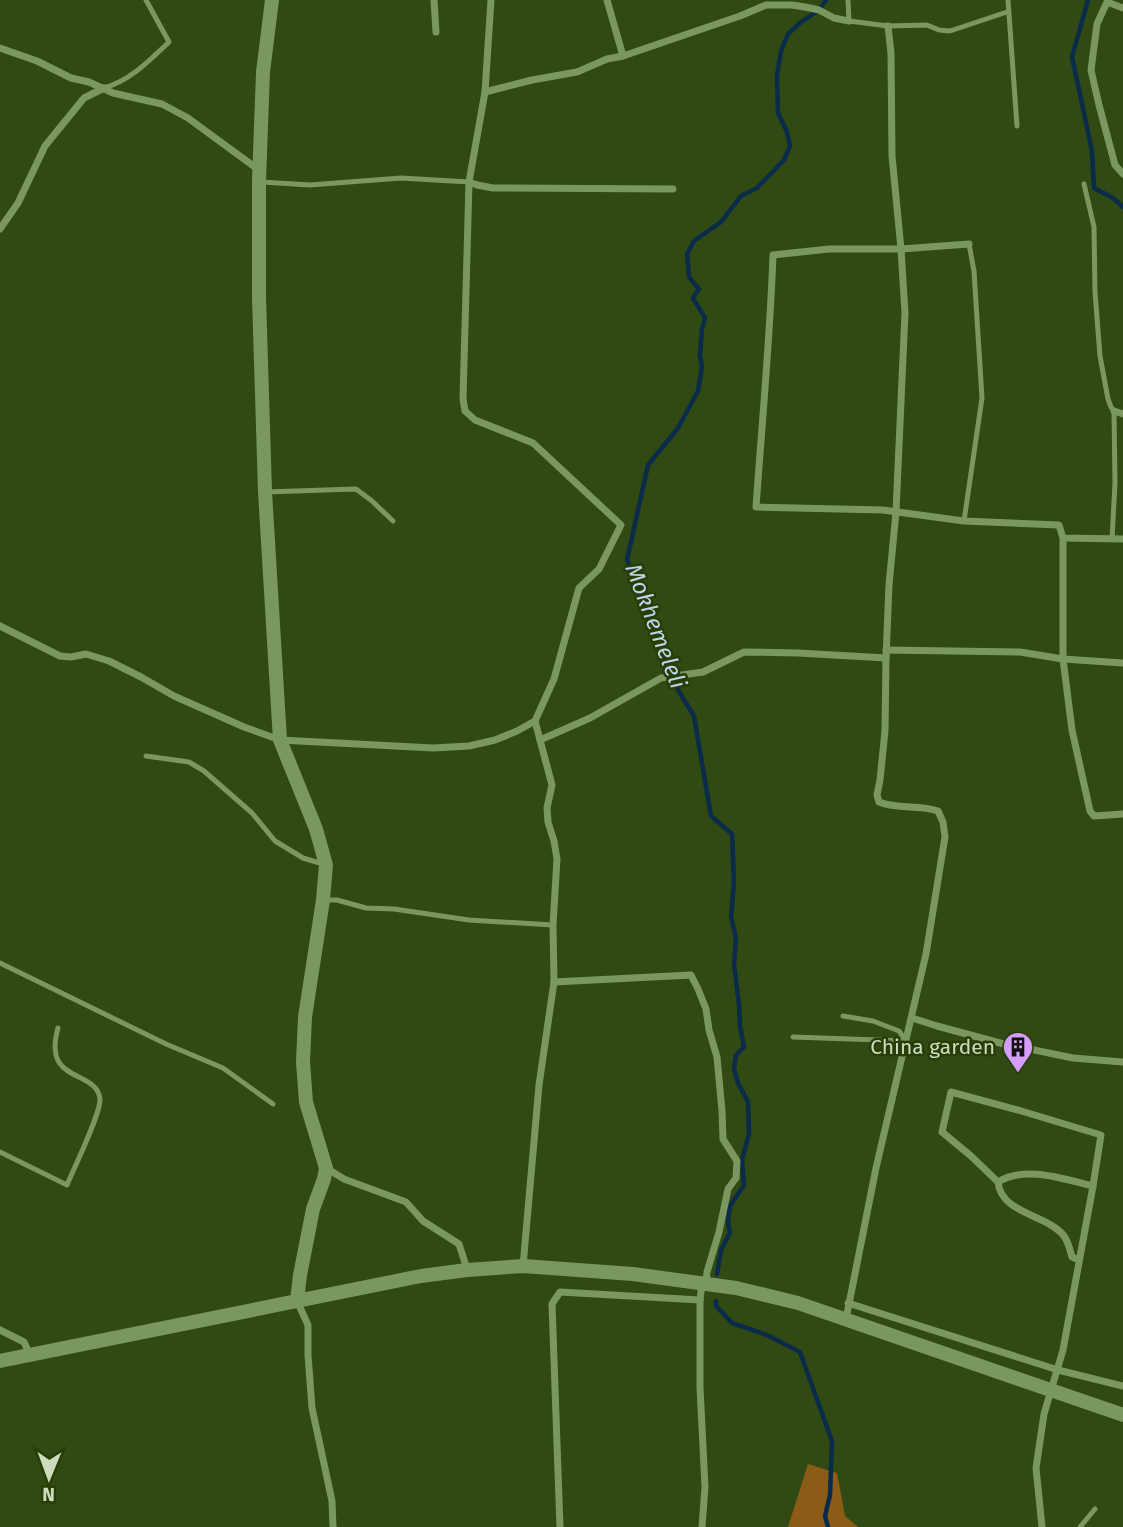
<svg xmlns="http://www.w3.org/2000/svg" width="1123" height="1527" font-family="'Fira Sans',sans-serif">
<style>
.forest{fill:#8c5c17}
.lines{fill:none;stroke-linecap:round;stroke-linejoin:round}
.stream{stroke:#0b2b4a;stroke-width:4.5}
.lane{stroke:#7b9760;stroke-width:5}
.street{stroke:#7b9760;stroke-width:7}
.secondary{stroke:#7b9760;stroke-width:14}
.labels{text-anchor:middle;stroke-width:5;stroke-linejoin:round;paint-order:stroke}
.poi-label{font-size:21px;fill:#cddcbf;stroke:#273e06;text-anchor:end}
.water-label{font-size:23px;font-style:italic;fill:#bed4eb;stroke:#273e06}
</style>
<rect width="100%" height="100%" fill="#314913"/>
<polygon class="forest" points="808,1464 837,1473 845,1516 858,1527 788,1527"/>
<g class="lines">
<g class="stream">
<polyline points="1088,0 1072,57 1092,151 1094,188 1113,198 1123,207"/>
<polyline points="717,1274 721,1250 730,1233 728,1222 730,1206 744,1185 742,1160 749,1134 748,1102 738,1083 734,1069 736,1055 744,1047 740,1026 739,1005 734,964 736,938 731,917 734,882 732,834 711,816 694,716 670,677 661,644 627,560 648,465 678,428 698,391 702,367 700,356 702,329 705,318 693,298 699,289 689,277 687,254 694,241 721,222 741,196 757,188 784,160 790,146 787,132 778,113 777,76 781,51 788,34 801,22 819,10 826,0"/>
<polyline points="716,1301 716,1306 732,1323 767,1335 800,1352 832,1441 830,1495 825,1516 828,1527"/>
</g>
<g class="lane">
<polyline points="848,0 849,21 888,26 927,25 939,30 950,31 1007,12"/>
<polyline points="1008,0 1017,126"/>
<path d="M104,88C131,80 149,61 169,42L146,0"/>
<polyline points="262,182 310,185 401,178 469,182"/>
<polyline points="1084,184 1094,227 1095,292 1100,356 1108,399 1111,407 1114,411 1115,483 1112,539"/>
<polyline points="265,492 356,489 372,501 393,521"/>
<polyline points="964,521 982,398 974,271 969,244"/>
<polyline points="146,756 189,762 204,771 252,813 275,841 303,858 323,864"/>
<polyline points="324,900 337,900 366,908 394,909 469,920 553,925"/>
<polyline points="0,963 166,1044 223,1068 273,1104"/>
<polyline points="793,1037 906,1041 899,1031 873,1021 843,1016"/>
<path d="M0,1152L67,1185C74,1168 101,1113 100,1099C96,1068 42,1085 58,1028"/>
<polyline points="1080,1527 1095,1509"/>
</g>
<g class="street">
<polyline points="434,0 436,32"/>
<polyline points="491,0 485,92 469,182 463,399 465,411 475,420 533,443 621,525 599,569 579,588 554,679 535,721 552,785 547,808 548,822 554,841 557,859 553,925 554,982 539,1085 523,1266"/>
<polyline points="1123,8 1107,2 1097,24 1091,70 1099,105 1115,165 1123,174"/>
<polyline points="0,48 37,61 71,78 89,82 113,93 162,104 188,118 259,170"/>
<polyline points="623,56 740,16 766,5 792,5 805,7 819,10 834,18 849,21"/>
<polyline points="485,92 532,80 577,72 607,59 623,56 607,0"/>
<polyline points="469,182 477,185 493,188 673,189"/>
<polyline points="0,229 18,203 45,146 84,98 104,88"/>
<path d="M969,244L901,249H829L773,255C770,339 762,423 756,507L883,510L964,521L1059,525L1063,538L1123,539"/>
<polyline points="1114,411 1123,414"/>
<polyline points="1063,538 1063,659 1072,730 1090,811 1094,816 1123,814"/>
<polyline points="0,626 60,656 71,657 86,654 109,661 141,677 174,696 244,727 280,740 433,748 469,746 495,740 517,731 535,721"/>
<polyline points="886,650 1020,652 1063,659 1123,663"/>
<polyline points="540,740 590,718 661,678 703,672 744,652 798,653 886,658"/>
<polyline points="554,982 691,975 698,989 706,1009 709,1030 717,1057 722,1111 723,1139 737,1161 736,1178 728,1189 719,1232 707,1272 706,1283"/>
<polyline points="912,1018 937,1026 1000,1043 1073,1058 1123,1062"/>
<polyline points="326,1168 344,1179 406,1202 423,1221 459,1244 467,1269"/>
<polyline points="998,1182 971,1156 942,1132 951,1092 1018,1110 1101,1135 1093,1186"/>
<polyline points="297,1301 308,1325 308,1355 312,1408 332,1501 333,1527"/>
<polyline points="848,1303 1058,1370 1123,1386"/>
<path d="M846,1319L876,1168L926,954L945,837L943,822L938,811C919,804 898,810 879,802L877,795L880,780L885,731L886,658L889,585L896,512L905,313L901,249L892,156L891,53L888,26"/>
<polyline points="0,1330 24,1342 30,1355"/>
<polyline points="560,1527 552,1304 560,1292 700,1300"/>
<polyline points="702,1527 705,1487 700,1387 700,1300 702,1283"/>
<path d="M1042,1527L1036,1468L1044,1414L1063,1350L1093,1186C1063,1179 1026,1165 998,1182C1001,1214 1047,1214 1064,1236C1068,1241 1070,1250 1072,1257L1079,1260"/>
</g>
<g class="secondary">
<polyline points="272,0 263,72 259,181 259,297 265,492 280,740 316,829 326,865 323,900 305,1017 303,1062 306,1102 326,1168 324,1179 313,1209 300,1275 297,1301"/>
<polyline points="0,1361 421,1276 467,1270 523,1266 633,1274 736,1288 798,1303 1123,1415"/>
</g>
</g>
<defs>
<g id="building-pin" transform="scale(1.575)"><path d="M0 17L-7.5 6A9.5 9.5 0 1 1 7.5 6Z" fill="#d49cfb" stroke="#273e06"/><path d="M-4-6H4V6H1V3H-1V6H-4ZM-2.5-4.3h1.7v1.8h-1.7ZM.8-4.3h1.7v1.8H.8ZM-2.5-1h1.7V.8h-1.7ZM.8-1h1.7V.8H.8Z" fill="#111"/></g>
</defs>
<g fill-rule="evenodd">
<use href="#building-pin" x="1018" y="1047"/>
</g>
<g class="labels">
<g class="poi-label">
<text x="995" y="1054">China garden</text>
</g>
<g class="water-label">
<text transform="translate(656 626) rotate(69)" y="8">Mokhemeleli</text>
</g>
</g>
<g transform="translate(49 1478) rotate(181)" stroke="#273e06" stroke-width="5" paint-order="stroke">
<path d="M0-5L12 26L0 18L-12 26Z" fill="#cddcbf"/>
<text y="-10" font-size="19" font-weight="bold" text-anchor="middle" fill="#cddcbf">N</text>
</g>
</svg>
